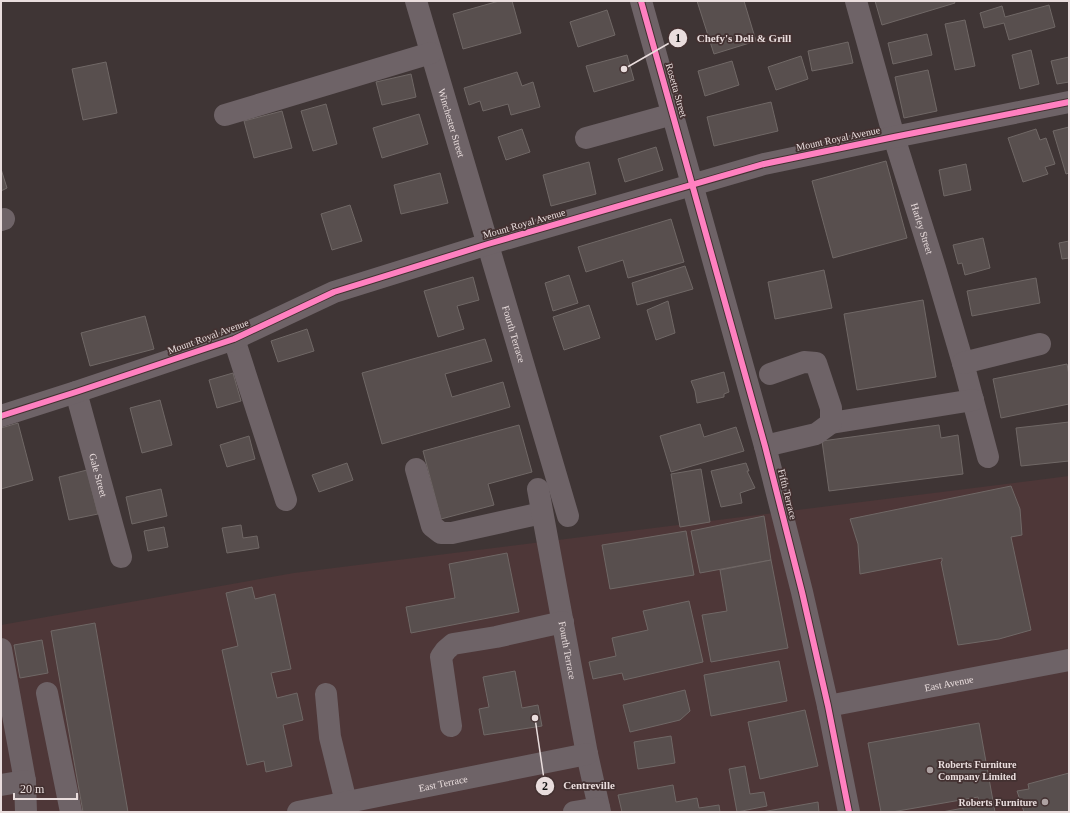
<svg xmlns="http://www.w3.org/2000/svg" width="1070" height="813" font-family="Georgia,serif">
<style>
.built{fill:#4e3738}
.building{fill:#584f4e;stroke:#706866}
.lines{fill:none;stroke-linecap:round;stroke-linejoin:round}
.minor{stroke:#6e6367;stroke-width:22}
.cycleway-casing{stroke:#433131;stroke-width:8}
.cycleway{stroke:#ff80c0;stroke-width:6}
.poi-dot{fill:#aea2a2;stroke:#433131;stroke-width:1.5}
.labels{text-anchor:middle;stroke-width:3.5;stroke-linejoin:round;paint-order:stroke}
.street-label{font-size:10px;fill:#e9dddd;stroke:#433131}
.poi-label{font-size:10px;font-weight:bold;fill:#e9dddd;stroke:#433131;text-anchor:start}
.leader{fill:none;stroke:#e9dddd;stroke-width:1.5}
.callout-dot{fill:#e9dddd;stroke:#433131;stroke-width:1.5}
.mark-label{font-size:12px;text-anchor:middle;font-weight:bold;fill:#111}
.callout-label{font-size:11px;text-anchor:middle;font-weight:bold;fill:#e9dddd;stroke:#433131;stroke-width:3.5;stroke-linejoin:round;paint-order:stroke}
</style>
<rect width="100%" height="100%" fill="#3f3535"/>
<polygon class="built" points="1069,476 1069,812 1,812 1,625 294,573"/>
<g class="building">
<polygon points="499,1 512,1 521,33 463,49 453,14"/>
<polygon points="697,1 744,1 756,41 714,54"/>
<polygon points="875,1 954,1 955,3 882,25"/>
<polygon points="1049,5 1055,27 1009,40 1004,23 984,28 980,13 1002,6 1005,17"/>
<polygon points="607,10 615,35 578,47 570,22"/>
<polygon points="965,20 975,66 955,70 945,24"/>
<polygon points="927,34 932,55 893,64 888,43"/>
<polygon points="848,42 853,63 812,71 808,51"/>
<polygon points="1031,50 1039,84 1020,89 1012,55"/>
<polygon points="627,55 634,80 594,92 586,66"/>
<polygon points="801,56 808,79 776,90 768,67"/>
<polygon points="1069,57 1069,82 1057,84 1051,61"/>
<polygon points="732,61 739,85 705,96 698,71"/>
<polygon points="106,62 117,113 83,120 72,69"/>
<polygon points="928,70 937,111 904,118 895,77"/>
<polygon points="517,72 522,86 533,82 540,107 511,115 508,104 483,111 480,101 469,105 464,88"/>
<polygon points="411,74 416,97 382,105 376,82"/>
<polygon points="771,102 778,131 714,146 707,117"/>
<polygon points="326,104 337,144 313,151 301,111"/>
<polygon points="282,111 292,148 254,158 244,121"/>
<polygon points="419,114 428,144 382,158 373,128"/>
<polygon points="1069,127 1069,173 1066,174 1053,131"/>
<polygon points="522,129 530,152 506,160 498,137"/>
<polygon points="1036,129 1040,140 1046,138 1055,164 1045,167 1048,174 1023,182 1008,138"/>
<polygon points="656,147 663,170 625,182 618,159"/>
<polygon points="886,161 907,238 833,258 812,181"/>
<polygon points="589,162 596,194 551,206 543,175"/>
<polygon points="966,164 971,190 944,196 939,170"/>
<polygon points="1,169 7,188 1,191"/>
<polygon points="440,173 448,203 401,214 394,185"/>
<polygon points="350,205 362,241 332,250 321,214"/>
<polygon points="671,219 684,262 628,278 623,260 586,272 578,247"/>
<polygon points="983,238 990,268 965,275 962,263 958,264 953,245"/>
<polygon points="1069,241 1069,258 1062,259 1059,243"/>
<polygon points="685,266 693,289 637,305 632,283"/>
<polygon points="824,270 832,308 775,319 768,282"/>
<polygon points="569,275 578,303 553,311 545,283"/>
<polygon points="473,277 479,300 457,306 464,329 438,337 424,291"/>
<polygon points="1036,278 1040,303 972,316 967,291"/>
<polygon points="923,300 936,377 857,390 844,314"/>
<polygon points="668,301 675,333 656,340 647,310"/>
<polygon points="589,305 600,338 564,350 553,317"/>
<polygon points="145,316 154,349 90,366 81,333"/>
<polygon points="307,329 314,351 278,362 271,341"/>
<polygon points="485,339 492,361 445,374 452,397 503,382 510,407 382,444 362,373"/>
<polygon points="1067,364 1069,375 1069,404 1001,418 993,379"/>
<polygon points="724,372 729,392 724,394 724,397 697,403 695,391 691,381"/>
<polygon points="233,373 241,401 217,408 209,380"/>
<polygon points="160,400 172,445 142,453 130,408"/>
<polygon points="1069,422 1069,461 1021,466 1016,428"/>
<polygon points="18,423 33,480 1,489 1,428"/>
<polygon points="700,424 704,437 736,427 744,451 671,472 660,436"/>
<polygon points="519,425 532,472 488,484 494,505 441,519 423,451"/>
<polygon points="939,425 941,438 958,435 963,474 829,491 822,441"/>
<polygon points="249,436 255,459 227,467 220,445"/>
<polygon points="347,463 353,480 319,492 312,475"/>
<polygon points="746,463 749,471 747,471 755,488 740,493 742,503 721,507 711,471"/>
<polygon points="701,469 710,522 680,527 671,474"/>
<polygon points="87,470 98,514 69,520 59,477"/>
<polygon points="1011,486 1020,509 1022,535 1011,537 1031,630 999,639 958,645 941,562 942,561 942,558 860,574 858,544 850,519"/>
<polygon points="161,489 167,516 132,524 126,497"/>
<polygon points="764,516 771,560 700,573 691,531"/>
<polygon points="241,525 243,538 257,536 259,548 227,553 222,528"/>
<polygon points="164,527 168,547 148,551 144,531"/>
<polygon points="686,531 694,575 610,589 602,545"/>
<polygon points="507,553 519,612 411,633 406,607 455,598 449,564"/>
<polygon points="771,560 788,648 711,662 702,615 727,611 720,570"/>
<polygon points="252,587 255,599 275,594 291,669 271,673 277,698 297,693 303,720 283,725 292,766 266,772 264,761 247,765 222,650 238,646 226,593"/>
<polygon points="689,601 703,662 624,680 622,673 593,679 589,662 616,656 612,638 648,630 643,611"/>
<polygon points="95,623 128,812 83,812 51,631"/>
<polygon points="42,640 48,673 20,678 14,645"/>
<polygon points="779,661 787,701 711,716 704,675"/>
<polygon points="515,671 522,708 538,705 542,726 484,735 479,709 489,707 483,677"/>
<polygon points="685,690 690,711 680,720 630,732 623,705"/>
<polygon points="805,710 818,766 760,779 748,722"/>
<polygon points="979,723 995,812 942,812 980,805 978,797 892,812 881,812 868,743"/>
<polygon points="671,736 675,763 638,769 634,742"/>
<polygon points="745,766 750,794 764,792 767,806 737,812 729,769"/>
<polygon points="1069,773 1069,812 1024,812 1017,791 1029,789 1028,784"/>
<polygon points="673,785 676,802 697,798 699,808 719,805 720,812 622,812 618,795"/>
<polygon points="818,802 819,812 762,812"/>
</g>
<g class="lines">
<g class="minor">
<path id="s1" d="M416,1L568,516"/>
<polyline points="641,1 765,446 802,592 828,706 849,812"/>
<path id="s2" d="M856,1L894,137L935,268L963,363L988,457"/>
<polyline points="225,115 431,53"/>
<polyline points="586,138 673,114"/>
<polyline points="1,220 4,219"/>
<polyline points="234,339 286,500"/>
<polyline points="963,363 1040,344"/>
<path id="s3" d="M76,392L121,557"/>
<polyline points="1,416 76,392 234,339 334,292 488,244 764,164 894,137 1069,102"/>
<polyline points="831,423 973,400"/>
<polyline points="765,446 816,434 831,423 831,408 816,363 804,362 770,374"/>
<polyline points="416,469 432,526 441,533 452,533 542,513"/>
<path id="s4" d="M538,489L587,754L600,812"/>
<polyline points="1,649 25,781 26,812"/>
<polyline points="47,693 71,812"/>
<polyline points="326,694 330,737 346,802"/>
<path id="s5" d="M828,706L1069,660"/>
<polyline points="451,726 441,657 446,650 453,644 496,637 563,622"/>
<polyline points="1,785 25,781"/>
<path id="s6" d="M298,812L587,754"/>
<polyline points="574,812 599,808"/>
</g>
<g class="cycleway-casing">
<g id="cycleway">
<polyline points="641,1 765,446 802,592 828,706 849,812"/>
<polyline points="1,416 76,392 234,339 334,292 488,244 764,164 894,137 1069,102"/>
</g>
</g>
<use href="#cycleway" class="cycleway"/>
</g>
<g class="poi-dot">
<circle cx="930" cy="770" r="4"/>
<circle cx="1045" cy="802" r="4"/>
</g>
<g class="labels">
<g class="street-label">
<text transform="translate(677 90) rotate(74)" y="4">Rosetta Street</text>
<text dy="4" stroke="none"><textPath href="#s1" startOffset="127">Winchester Street</textPath></text>
<text transform="translate(838 138) rotate(-12)" y="4">Mount Royal Avenue</text>
<text transform="translate(524 223) rotate(-16)" y="4">Mount Royal Avenue</text>
<text dy="4" stroke="none"><textPath href="#s2" startOffset="237">Harley Street</textPath></text>
<text dy="4" stroke="none"><textPath href="#s1" startOffset="347">Fourth Terrace</textPath></text>
<text transform="translate(208 336) rotate(-20)" y="4">Mount Royal Avenue</text>
<text dy="4" stroke="none"><textPath href="#s3" startOffset="86">Gale Street</textPath></text>
<text transform="translate(788 494) rotate(76)" y="4">Fifth Terrace</text>
<text dy="4" stroke="none"><textPath href="#s4" startOffset="164">Fourth Terrace</textPath></text>
<text dy="4" stroke="none"><textPath href="#s5" startOffset="123">East Avenue</textPath></text>
<text dy="4" stroke="none"><textPath href="#s6" startOffset="148">East Terrace</textPath></text>
</g>
<g class="poi-label">
<text x="938" y="768">Roberts Furniture<tspan x="938" dy="12">Company Limited</tspan></text>
<text x="1037" y="806" text-anchor="end">Roberts Furniture</text>
</g>
</g>
<path class="leader" d="M624 69L678 38M535 718L545 786"/>
<g class="callout-dot">
<circle cx="624" cy="69" r="4"/>
<circle cx="535" cy="718" r="4"/>
<circle cx="678" cy="38" r="10"/>
<circle cx="545" cy="786" r="10"/>
</g>
<g class="mark-label">
<text x="678" y="42">1</text>
<text x="545" y="790">2</text>
</g>
<g class="callout-label">
<text x="744" y="42">Chefy's Deli &amp; Grill</text>
<text x="589" y="789">Centreville</text>
</g>
<rect width="1070" height="813" fill="none" stroke="#e9dddd" stroke-width="4"/>
<path d="M14 793v6h63v-6" fill="none" stroke="#e9dddd" stroke-width="2"/>
<text x="20" y="793" font-size="12" fill="#e9dddd" stroke="#433131" stroke-width="3" paint-order="stroke">20 m</text>
</svg>
